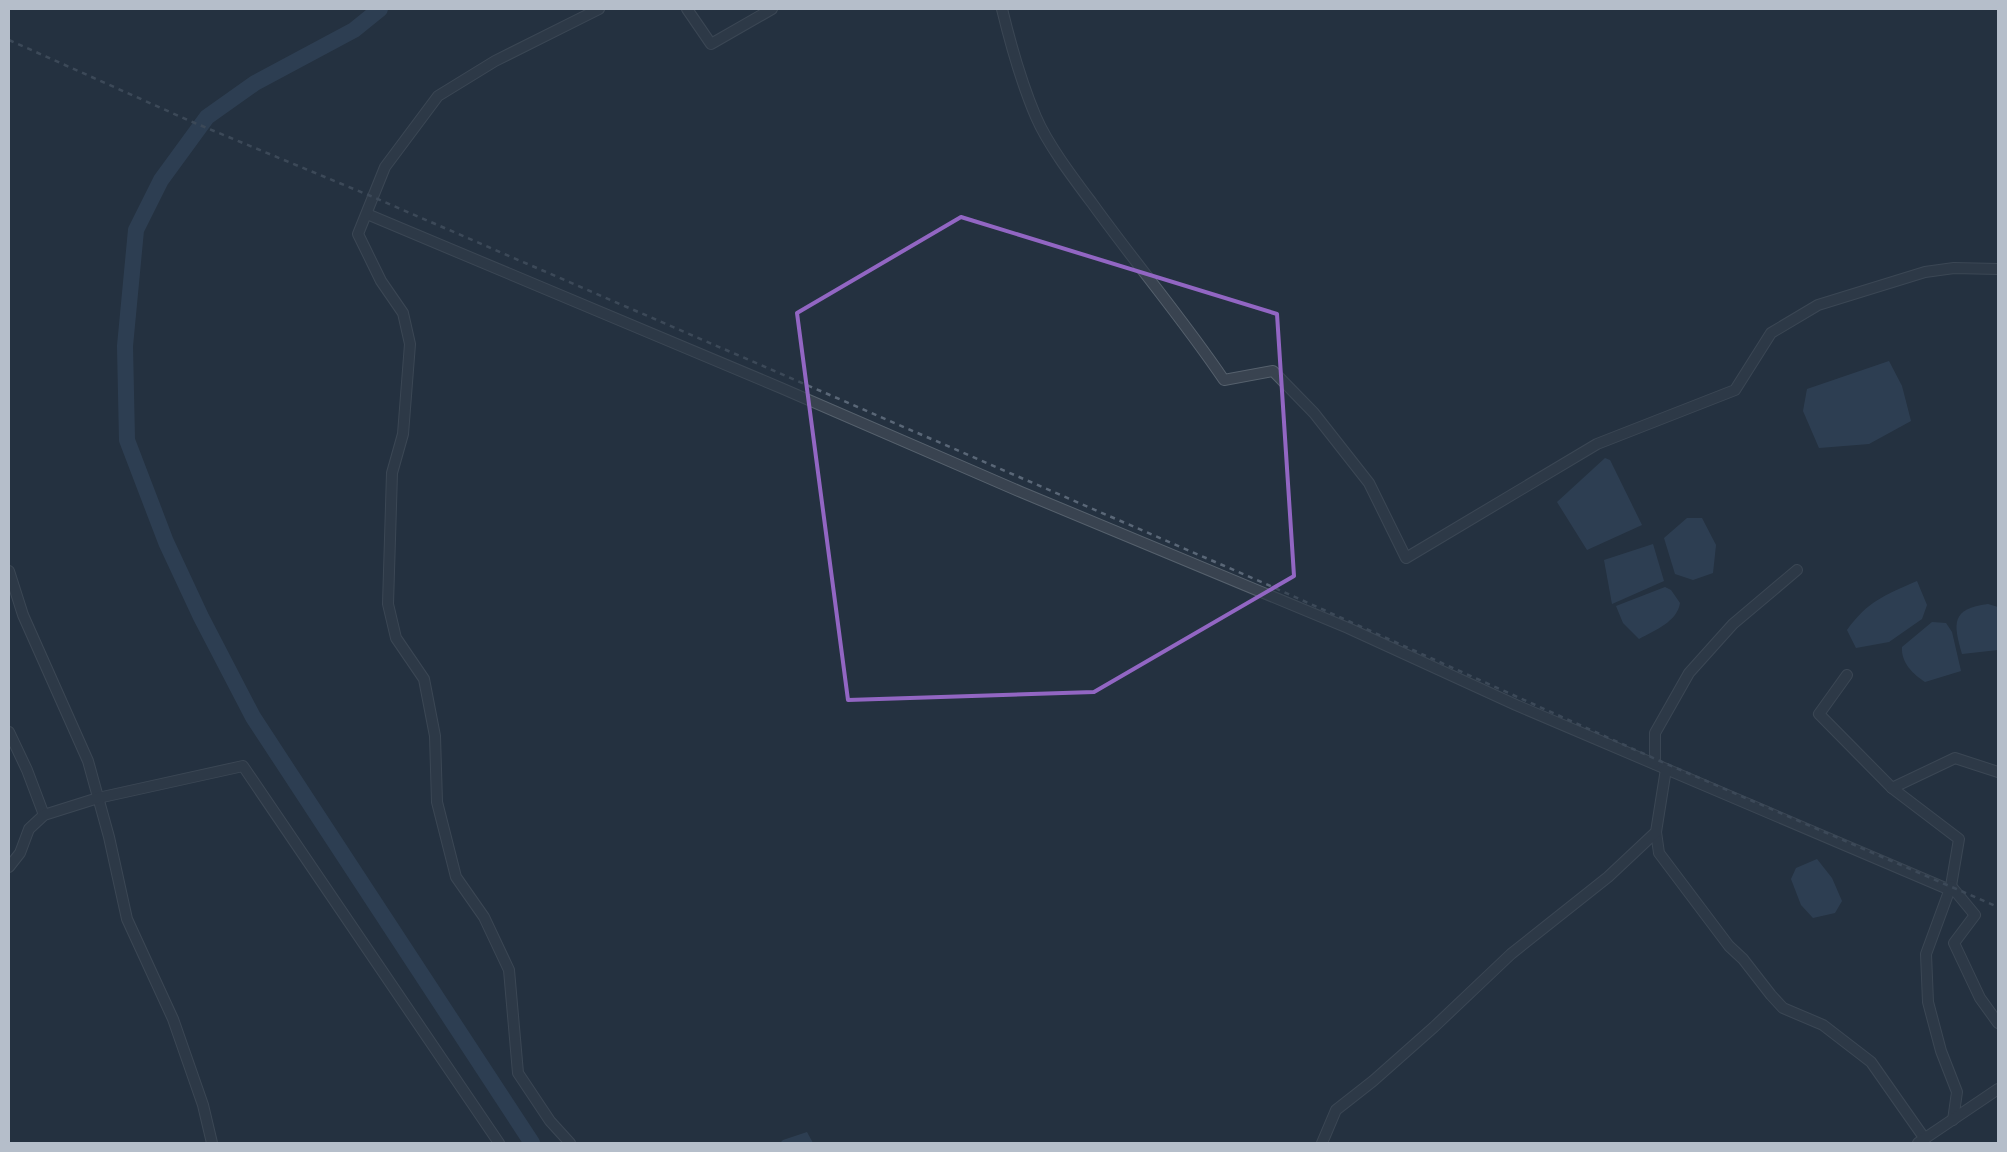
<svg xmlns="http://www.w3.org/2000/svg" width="2007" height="1152" font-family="Rubik,sans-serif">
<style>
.water{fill:#394f69}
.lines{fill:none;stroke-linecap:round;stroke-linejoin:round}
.river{stroke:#394f69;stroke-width:16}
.minor-casing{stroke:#56616d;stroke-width:12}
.minor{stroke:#394350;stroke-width:10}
.rail{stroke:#5a6777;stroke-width:2.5;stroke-dasharray:5 5;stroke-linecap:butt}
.marked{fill:none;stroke:#9266c3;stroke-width:4;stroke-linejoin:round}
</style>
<rect width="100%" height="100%" fill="#243140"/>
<g class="water">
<polygon points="1889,361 1902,386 1911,421 1869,444 1819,448 1803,411 1807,389"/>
<polygon points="1605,458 1610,460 1642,525 1587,550 1557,502"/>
<polygon points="1687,518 1702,518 1716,545 1713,573 1693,580 1675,574 1664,538"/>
<polygon points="1653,544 1664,581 1612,604 1604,560"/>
<path d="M1917,581L1927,605L1922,619L1889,642L1856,648L1847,630C1868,601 1885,595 1917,581Z"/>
<path d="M1665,587L1671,590L1680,603C1677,622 1655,630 1639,639L1623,623L1616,606Z"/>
<path d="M1988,604L1998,607V650L1962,654C1953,623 1951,609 1988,604Z"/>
<path d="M1932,622L1946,623L1952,632L1961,671L1925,682C1913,674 1901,663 1902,647Z"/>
<polygon points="1817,859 1832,878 1842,901 1835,913 1813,918 1801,905 1791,879 1796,868"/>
<polygon points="807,1132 813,1143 780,1143 783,1140"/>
</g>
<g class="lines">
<polyline class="river" points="380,9 354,30 255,83 207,117 161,180 136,230 125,346 127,440 166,542 201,617 253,717 532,1143"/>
<g class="minor-casing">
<g id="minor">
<polyline points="687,9 711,44 772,9"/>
<path d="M1002,9C1011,46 1021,82 1036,117C1048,145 1074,179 1092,203C1135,263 1183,319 1224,380L1273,371L1314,413L1369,483L1406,558L1597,444L1735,390L1771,333L1818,305L1925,272L1954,268L1998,269"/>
<polyline points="367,214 781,388 1021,492 1348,628 1516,705 1950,890"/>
<polyline points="9,571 23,615 88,761 109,837 127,919 173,1019 203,1105 212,1143"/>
<polyline points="1847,675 1819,714 1892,788 1959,839 1951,886 1926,954 1928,1002 1941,1051 1957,1092 1953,1120"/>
<polyline points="9,732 27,770 44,815"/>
<polyline points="1655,764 1655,733 1689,673 1733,624 1797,570"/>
<polyline points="1892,788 1955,758 1998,772"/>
<polyline points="1656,832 1659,853 1729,946 1743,959 1771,995 1783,1008 1823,1025 1871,1062 1925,1139"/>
<polyline points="9,867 20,853 29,829 44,815 98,798 243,766 499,1143"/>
<polyline points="1951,886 1975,915 1954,943 1980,998 1998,1023"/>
<polyline points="570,1143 550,1121 518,1073 509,970 484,917 456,877 437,802 435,736 424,679 396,638 388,604 392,473 403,434 410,344 403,313 381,281 358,234 385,167 438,96 495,61 599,9"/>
<polyline points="1322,1143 1336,1110 1373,1081 1434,1027 1511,954 1608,877 1656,832 1666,769"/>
<polyline points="1918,1143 1998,1089"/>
</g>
</g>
<use href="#minor" class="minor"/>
<polyline class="rail" points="9,40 190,121 373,197 1266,584 1660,761 1998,907"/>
</g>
<path d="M0 0H2007V1152H0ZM961,217L1277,314L1294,576L1094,692L848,700L797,313Z" fill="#243140" fill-opacity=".55" fill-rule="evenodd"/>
<path class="marked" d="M961,217L1277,314L1294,576L1094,692L848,700L797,313Z"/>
<rect width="2007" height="1152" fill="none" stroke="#b5beca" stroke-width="20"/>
</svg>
